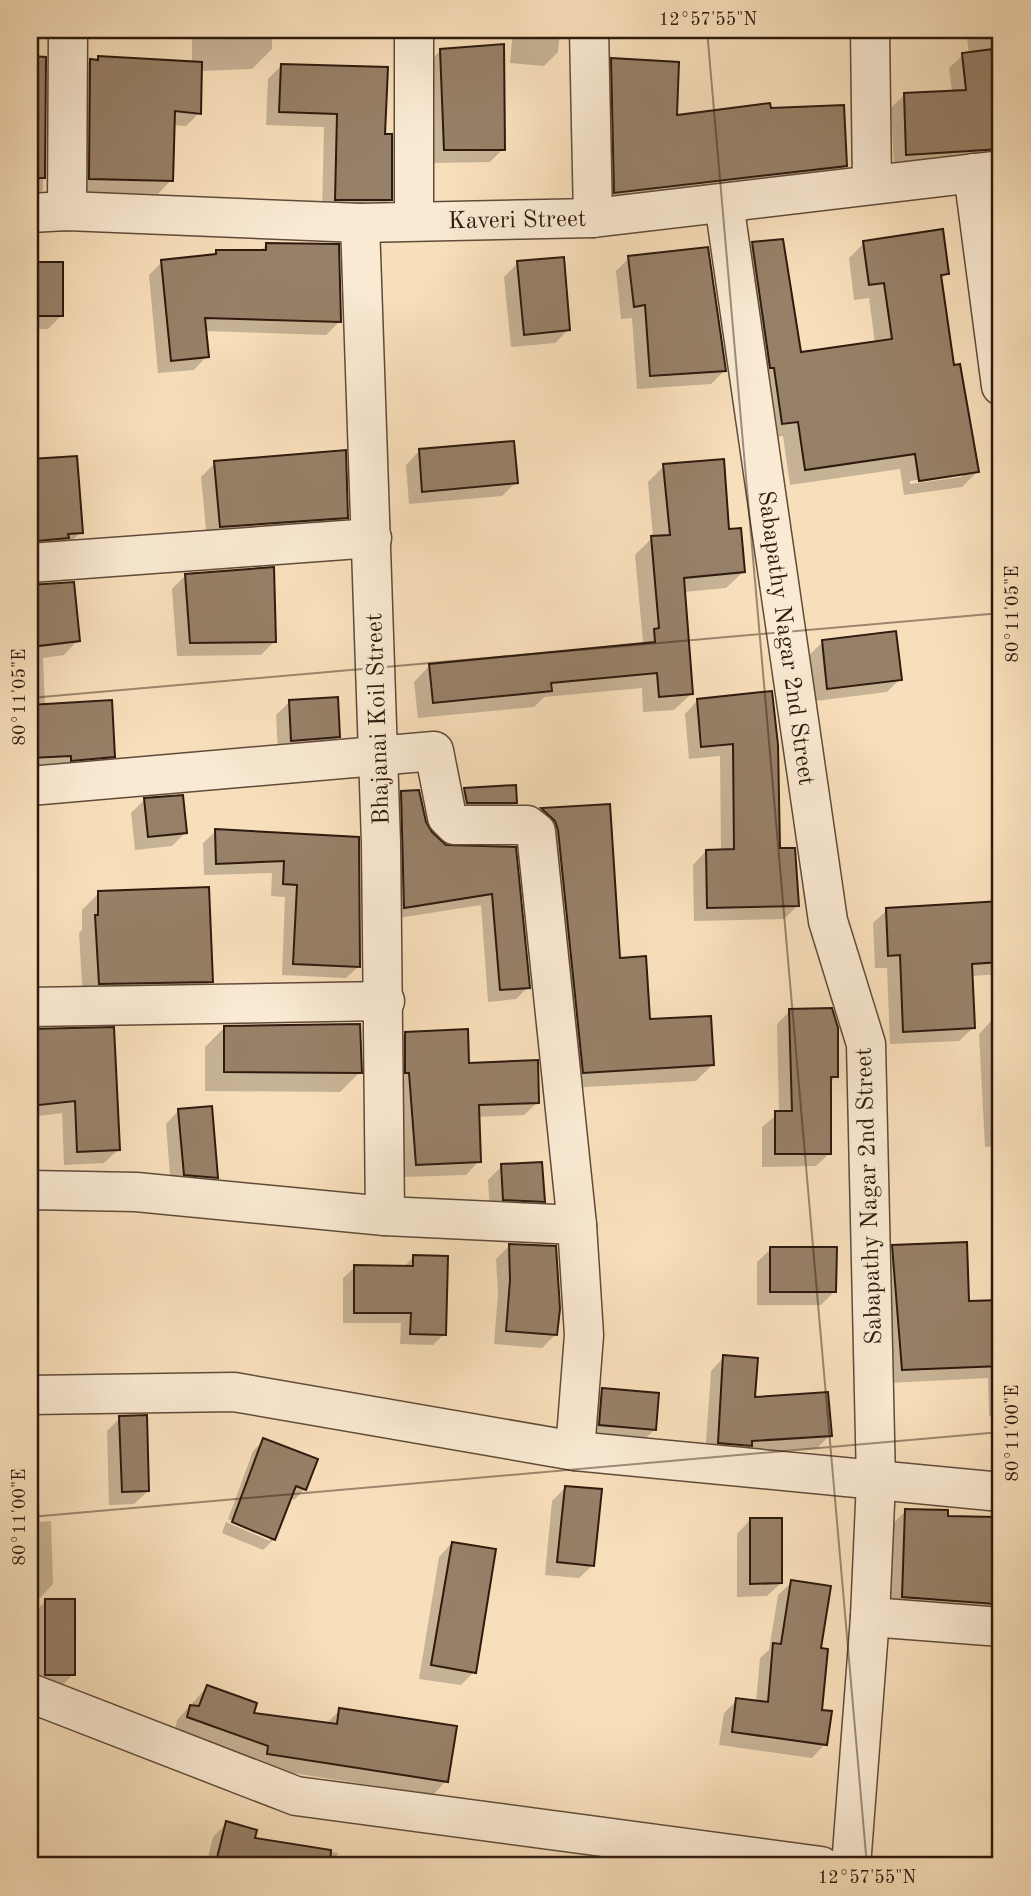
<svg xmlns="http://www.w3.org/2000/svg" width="1031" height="1896" font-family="'Old Standard TT',serif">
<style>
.shadow{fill:#0003;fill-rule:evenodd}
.building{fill:#978068;stroke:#2e1a0e;stroke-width:2}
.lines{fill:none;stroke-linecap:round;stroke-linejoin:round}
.minor-casing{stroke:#604b39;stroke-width:41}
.minor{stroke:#faead3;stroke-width:38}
.ticks{fill:none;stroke:#2e1a0e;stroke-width:2;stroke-opacity:0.45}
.labels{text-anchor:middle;stroke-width:7;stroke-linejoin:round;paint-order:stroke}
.street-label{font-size:24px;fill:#2e1a0e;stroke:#faead3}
.neatline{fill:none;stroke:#2e1a0e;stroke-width:2.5}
.ticks-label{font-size:18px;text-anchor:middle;fill:#2e1a0e}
</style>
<rect width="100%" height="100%" fill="#f8dfbb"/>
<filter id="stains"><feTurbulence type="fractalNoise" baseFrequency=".00286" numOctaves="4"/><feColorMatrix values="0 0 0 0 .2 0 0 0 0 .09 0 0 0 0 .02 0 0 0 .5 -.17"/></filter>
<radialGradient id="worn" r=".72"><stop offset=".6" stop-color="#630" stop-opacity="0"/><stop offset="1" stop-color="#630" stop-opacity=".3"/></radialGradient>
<g class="shadow">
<polygon points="192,30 272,30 272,49 252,69 200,71 199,113 186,126 173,125 171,180 158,194 76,192 77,74 90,61 99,58 192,63"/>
<polygon points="513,30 560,30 558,52 544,66 510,63"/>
<polygon points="966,30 1001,30 1001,161 894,167 891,108 904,95 952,92 949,68 963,55 969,54"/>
<polygon points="441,50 503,149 490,162 431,163 427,64"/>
<polygon points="30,58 44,59 43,190 30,203"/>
<polygon points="612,60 675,117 769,109 846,165 832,179 602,206 599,74"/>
<polygon points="281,66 383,136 390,200 377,213 322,213 324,127 266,125 268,79"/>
<path d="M864,243L948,273L940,280L953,367L977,472L962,487L904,495L900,469L790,485L783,436L767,438L737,259L753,244L799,354L875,343L869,298L854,300L849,258ZM962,473V477L910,484V481Z"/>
<polygon points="267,244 340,321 326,335 205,331 207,356 194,370 158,373 149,275 162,262 212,257 216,252 259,252"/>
<polygon points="629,258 724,371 711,384 637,389 632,318 621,319 616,271"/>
<polygon points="61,263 62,315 48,329 30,329 30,264"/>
<polygon points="518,263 569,329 555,343 511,347 504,277"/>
<polygon points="419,451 516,482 502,496 409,504 406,465"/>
<polygon points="76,457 81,532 66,547 30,555 30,461"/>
<polygon points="215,463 346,517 333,531 207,540 201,477"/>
<polygon points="664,466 743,572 726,588 684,592 691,694 674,710 643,712 642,688 544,697 534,707 418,718 414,682 430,665 640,645 643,642 635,555 653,537 648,482"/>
<polygon points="186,575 274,642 261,655 177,656 172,589"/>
<polygon points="30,584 72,584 78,640 64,655 43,658 45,706 113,756 98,771 30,772"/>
<polygon points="823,642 900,679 887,692 815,701 809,655"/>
<polygon points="771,693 778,850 797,906 784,919 694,921 693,865 706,851 721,851 720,756 689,759 685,714 698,700"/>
<polygon points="290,701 338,737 324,750 278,754 276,715"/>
<polygon points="464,790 515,802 501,816 451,803"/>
<polygon points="402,793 430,834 446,847 514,849 528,987 516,999 488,1002 481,905 392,919 390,806"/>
<polygon points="144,800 186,832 172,846 135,850 131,813"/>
<polygon points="609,806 618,960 649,1021 712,1065 696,1081 568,1088 527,825 542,810"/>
<polygon points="216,831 357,838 359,966 346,978 282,975 285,897 271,896 272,873 204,875 203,843"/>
<polygon points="99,893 211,981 195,998 83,1000 79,933 82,930 82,910"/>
<polygon points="1001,902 1001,974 970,976 973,1028 959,1041 890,1044 887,968 875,968 873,923 887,910"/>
<polygon points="790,1011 836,1076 830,1083 830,1153 816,1166 762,1167 762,1127 779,1113 777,1024"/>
<polygon points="992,1020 1001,1020 1001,1146 985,1147 979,1034"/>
<polygon points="225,1027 360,1072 340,1092 205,1091 205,1047"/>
<polygon points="30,1028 112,1029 118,1150 104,1163 64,1165 62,1113 30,1117"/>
<polygon points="406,1033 538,1102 524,1115 477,1117 479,1161 466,1175 403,1177 392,1047"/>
<polygon points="179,1110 216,1177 203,1191 171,1188 166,1124"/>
<polygon points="502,1166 543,1201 529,1214 490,1212 488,1180"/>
<polygon points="510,1245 556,1334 542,1348 494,1344 498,1294 496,1259"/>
<polygon points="893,1246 968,1303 1001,1301 1001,1416 989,1416 988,1378 889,1383 880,1260"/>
<polygon points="771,1249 835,1291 821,1305 757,1305 757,1262"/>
<polygon points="414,1256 444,1334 433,1345 400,1344 401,1323 343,1323 343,1278 355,1267 403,1268"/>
<polygon points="724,1357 753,1399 830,1435 817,1448 705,1456 711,1371"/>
<polygon points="602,1390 654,1430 641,1443 586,1438 589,1403"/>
<polygon points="30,1418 34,1418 40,1522 51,1521 53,1584 40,1598 30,1598"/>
<polygon points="120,1418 148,1491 134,1504 109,1505 107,1431"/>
<polygon points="264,1440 305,1489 294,1500 290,1498 273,1540 263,1550 222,1533 226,1522 270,1541 270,1537 228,1519 253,1451"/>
<polygon points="565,1488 593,1565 579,1578 545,1575 552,1501"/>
<polygon points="906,1511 946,1518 1001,1535 1001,1611 889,1610 892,1524"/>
<polygon points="750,1520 781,1583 767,1596 737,1597 737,1534"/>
<polygon points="452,1543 474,1672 461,1685 419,1679 439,1557"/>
<polygon points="792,1582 818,1650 820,1711 825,1744 812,1758 719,1745 724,1713 737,1700 756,1702 760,1658 769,1650 778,1595"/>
<polygon points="46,1601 73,1674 60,1688 32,1688 32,1614"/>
<polygon points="207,1687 251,1715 326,1724 340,1710 446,1781 433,1795 254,1767 175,1730 177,1720"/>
<polygon points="30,1726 32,1726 30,1764"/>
<polygon points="227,1823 253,1839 338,1853 335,1866 206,1866 213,1837"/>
</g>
<g class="building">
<polygon points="504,44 505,150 444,150 440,49"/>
<polygon points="1001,48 1001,149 906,155 904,93 966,90 962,53"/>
<polygon points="30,56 46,57 45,178 30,178"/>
<polygon points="98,56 202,62 201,114 175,111 173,181 89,179 90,59 98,60"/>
<polygon points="611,58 679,62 677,115 770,103 771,108 844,105 847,166 614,193"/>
<polygon points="281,64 388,67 385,134 392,134 392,200 335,200 337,114 279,112"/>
<polygon points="943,229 949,274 941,275 954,365 960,364 979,472 919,481 915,454 805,470 798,422 782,424 774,368 770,368 752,242 783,239 801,352 892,339 884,283 869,285 863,241"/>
<polygon points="266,243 339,244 341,322 205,318 209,357 171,361 161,260 216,254 216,250 266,250"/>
<polygon points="708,247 726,371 650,376 645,305 634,307 628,256"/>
<polygon points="564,257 570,330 524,335 517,261"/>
<rect x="30" y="262" width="33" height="54"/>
<polygon points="514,441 518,483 422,492 419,449"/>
<polygon points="346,450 348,518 220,527 214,461"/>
<polygon points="77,456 83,533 68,534 69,538 37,541 31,459"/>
<polygon points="724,459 729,529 741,528 745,572 684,578 693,694 659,697 657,673 551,683 552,691 433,703 429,664 655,642 654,629 659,628 651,536 670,535 663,464"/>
<polygon points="274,567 276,642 190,643 185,574"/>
<polygon points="74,582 80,641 30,647 30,585"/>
<polygon points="896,631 902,680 827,689 822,640"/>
<polygon points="772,691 778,745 780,848 795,848 799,906 707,908 706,850 734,849 733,744 701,747 697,699"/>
<polygon points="338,697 340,737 291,741 289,700"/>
<polygon points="112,700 115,757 71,761 71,756 30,758 30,705"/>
<polygon points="516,785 517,803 467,803 464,788"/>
<polygon points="419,790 426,822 432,832 446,845 516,847 530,988 500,990 492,894 404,908 401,791"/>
<polygon points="183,795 187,833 148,837 144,798"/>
<polygon points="610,804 620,958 646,956 650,1019 711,1016 714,1065 583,1073 558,830 555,821 541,808"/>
<polygon points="215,829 359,837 360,967 293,964 297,885 283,884 284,861 216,864"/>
<polygon points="209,887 213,982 99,984 95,915 98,915 98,891"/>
<polygon points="1001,901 1001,962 972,964 975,1028 903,1032 900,955 888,956 886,908"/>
<polygon points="832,1008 838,1028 838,1077 831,1077 831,1154 775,1154 775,1111 792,1111 789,1009"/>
<polygon points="360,1024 362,1073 224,1072 224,1026"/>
<polygon points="114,1027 120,1150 77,1152 75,1101 30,1106 30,1029"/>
<polygon points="468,1029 469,1063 538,1060 539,1103 479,1105 481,1162 416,1165 409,1073 405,1073 405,1032"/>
<polygon points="212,1106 218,1178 184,1175 178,1109"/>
<polygon points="542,1162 545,1202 503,1200 501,1164"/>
<polygon points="967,1242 969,1301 1001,1300 1001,1366 902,1370 892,1245"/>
<polygon points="509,1244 556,1246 560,1309 557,1335 506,1331 510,1280"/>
<polygon points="770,1247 837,1247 836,1292 770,1292"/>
<polygon points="413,1255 448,1256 446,1335 410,1334 411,1313 354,1313 354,1265 413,1266"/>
<polygon points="723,1355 758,1358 755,1397 828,1392 832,1436 752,1441 752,1446 718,1443"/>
<polygon points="602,1388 659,1393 656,1430 599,1425"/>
<polygon points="147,1415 149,1491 122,1492 119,1416"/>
<polygon points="263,1438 318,1459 306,1490 296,1486 275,1540 232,1522"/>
<polygon points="565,1486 602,1489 594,1566 557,1562"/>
<polygon points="905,1509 948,1510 948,1516 996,1517 995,1604 902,1597"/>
<polygon points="750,1518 782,1518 782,1583 750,1584"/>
<polygon points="452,1542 496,1549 476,1673 431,1665"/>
<polygon points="791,1580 831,1586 821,1648 828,1649 822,1710 832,1711 827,1745 732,1732 736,1698 768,1702 773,1643 781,1644"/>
<rect x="45" y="1599" width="30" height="76"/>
<polygon points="207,1685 257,1703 254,1713 337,1724 339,1708 457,1726 448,1782 267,1754 268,1746 187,1717 190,1705 199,1706"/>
<polygon points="226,1821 257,1830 255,1838 331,1850 330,1866 215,1866"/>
</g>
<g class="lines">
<g class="minor-casing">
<g id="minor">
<polyline points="589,30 593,218"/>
<polyline points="870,30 872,184"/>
<polyline points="973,173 1001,386"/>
<polyline points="724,203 828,921 866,1044 876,1481 870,1617 851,1866"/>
<polyline points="67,211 68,30"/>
<polyline points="30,213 67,211 360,223 593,218 1001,170"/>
<polyline points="414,221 414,30"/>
<polyline points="360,223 381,843 385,1216"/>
<polyline points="30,563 372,538"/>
<polyline points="30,786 434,751 447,817 455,825 527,825 536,832 577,1225 385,1216 136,1192 30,1190"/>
<polyline points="30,1007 385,1001"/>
<polyline points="30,1395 234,1392 575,1451 1001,1492"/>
<polyline points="575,1451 584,1335 577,1225"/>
<polyline points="870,1617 1001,1627"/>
<polyline points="30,1693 296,1796 821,1866"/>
</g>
</g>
<use href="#minor" class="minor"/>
</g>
<path class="ticks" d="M707,30L867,1866M30,698L1001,613M30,1517L1001,1432M30,1841L32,1866"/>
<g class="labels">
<g class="street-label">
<text transform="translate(517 219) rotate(-1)" y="8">Kaveri Street</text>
<text transform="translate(787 638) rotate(82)" y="8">Sabapathy Nagar 2nd Street</text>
<text transform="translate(377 719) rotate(-92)" y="8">Bhajanai Koil Street</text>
<text transform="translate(868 1196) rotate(-92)" y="8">Sabapathy Nagar 2nd Street</text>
</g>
</g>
<rect width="1031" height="1896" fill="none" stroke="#f8dfbb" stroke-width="77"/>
<rect x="38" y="38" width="954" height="1819" class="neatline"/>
<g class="ticks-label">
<text x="708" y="25">12°57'55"N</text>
<text transform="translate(1012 614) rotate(-90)" y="6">80°11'05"E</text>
<text transform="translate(19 697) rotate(-90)" y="6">80°11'05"E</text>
<text transform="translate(1012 1433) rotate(-90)" y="6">80°11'00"E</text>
<text transform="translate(19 1517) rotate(-90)" y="6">80°11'00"E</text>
<text x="867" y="1883">12°57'55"N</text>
</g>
<rect width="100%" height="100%" filter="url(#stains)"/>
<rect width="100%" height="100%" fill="url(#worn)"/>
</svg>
